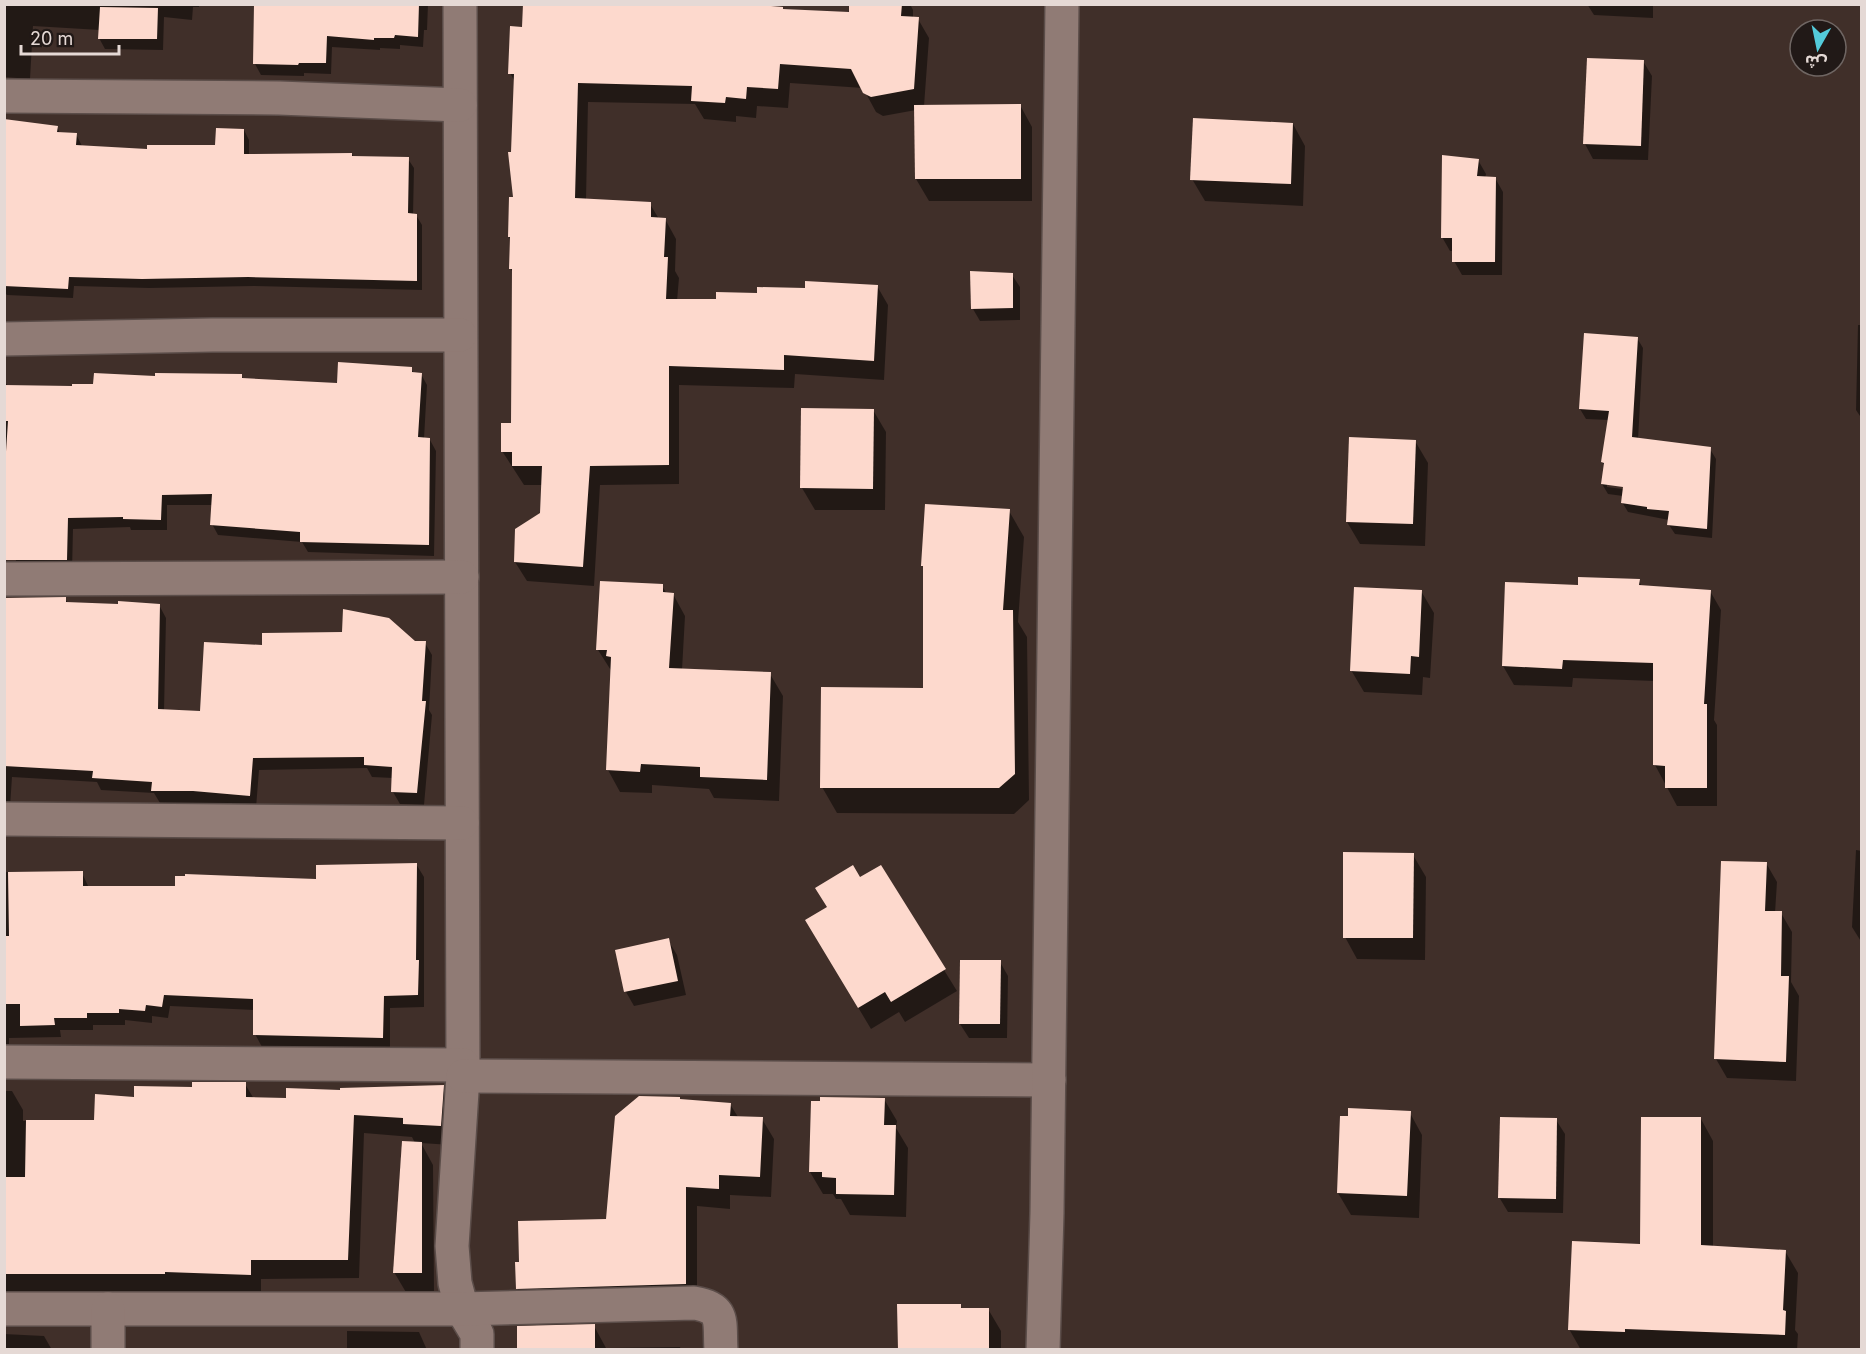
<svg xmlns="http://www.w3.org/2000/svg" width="1866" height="1354" font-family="Inter,'Noto Sans Arabic',sans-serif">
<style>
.shadow{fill:#0007;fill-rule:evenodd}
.building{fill:#fdd9cd}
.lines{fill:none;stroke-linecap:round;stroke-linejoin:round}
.minor-casing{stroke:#5b4d49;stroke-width:36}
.minor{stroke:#907b75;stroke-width:33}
</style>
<rect width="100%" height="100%" fill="#402f29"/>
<g class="shadow">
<polygon points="4,4 199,4 199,7 193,7 192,20 164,17 163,50 105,49 99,38 100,30 33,26 30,79 4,77"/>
<polygon points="239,4 428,4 427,30 424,30 423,47 400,45 400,49 380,48 380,50 332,47 331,74 304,73 304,76 261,75 255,64 256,5"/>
<polygon points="850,4 910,4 913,10 913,19 918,19 929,38 924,106 1020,105 1032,127 1032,201 929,201 916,179 916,110 883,116 876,112 863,88 790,83 788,108 757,106 756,118 736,116 736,122 704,119 695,104 588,102 586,200 650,204 659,219 665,219 676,239 675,271 679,278 677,301 718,301 806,290 877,286 888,305 884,380 795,374 794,388 679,385 679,484 600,485 594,586 527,581 515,562 542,514 543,485 524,485 502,451 513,424 513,273 511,269 511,241 509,237 510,198 515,199 513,153 515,82 510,73 523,28 732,5 850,14"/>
<polygon points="1587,4 1653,4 1653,18 1594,15"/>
<polygon points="1643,61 1652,76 1648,160 1593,159 1585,144"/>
<polygon points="4,121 57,127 60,133 76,134 82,146 149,150 217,146 244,130 249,140 249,155 352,154 354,158 408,159 414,168 413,215 416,215 422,225 422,290 254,286 149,288 74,286 73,298 7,295 4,292"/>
<polygon points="1293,124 1305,146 1303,206 1205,201 1192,179"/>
<polygon points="1478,160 1486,174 1485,178 1495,178 1503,192 1502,275 1462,275 1454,261 1454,251 1450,251 1442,237"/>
<polygon points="1012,275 1020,287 1020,320 980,321 973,309"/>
<polygon points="1858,325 1862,325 1862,419 1856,410"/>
<path d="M1637,338L1643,348L1638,440L1710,449L1716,459L1712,538L1675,534L1669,525V520L1628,512L1622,502L1623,496L1608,494L1602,484L1605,466L1602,462L1609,420L1586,419L1580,409ZM1607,484L1630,487V490L1607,487Z"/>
<polygon points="411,369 415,374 421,374 427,385 424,439 430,440 436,451 434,556 308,552 302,542 218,535 212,524 213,505 167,505 167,530 131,530 130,527 73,529 72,571 19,566 4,539 4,381 8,386 73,387 156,378 241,375 244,380 339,384"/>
<polygon points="873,410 886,432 885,510 815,510 802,488"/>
<polygon points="1415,441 1428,463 1425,546 1360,544 1347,522"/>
<polygon points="1009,511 1024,537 1018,622 1027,637 1029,800 1014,814 837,813 822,787 925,689 924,568 923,565"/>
<polygon points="1639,581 1642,587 1710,591 1721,610 1714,720 1717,725 1717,806 1677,806 1655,765 1654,681 1573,678 1572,687 1514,685 1503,666 1507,583 1580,587"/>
<polygon points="662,586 667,594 673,594 685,616 682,670 770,674 783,696 779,801 714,798 709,789 652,785 652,793 620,792 608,770 612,672 598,650"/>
<polygon points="1421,591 1434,613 1430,678 1423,677 1422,695 1364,692 1351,670"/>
<polygon points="65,599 68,603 159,605 166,618 164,711 202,712 263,647 425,643 432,655 429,710 432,715 424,805 400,804 393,792 393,778 372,777 367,768 259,770 256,808 201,803 160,803 154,793 101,790 97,782 12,777 10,807 4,806 4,614"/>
<polygon points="1856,850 1862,851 1862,943 1852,927"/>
<polygon points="1413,855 1426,877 1425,960 1357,959 1345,937"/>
<polygon points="1766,863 1777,882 1775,913 1781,913 1792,932 1791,982 1799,996 1796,1081 1727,1078 1716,1059"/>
<polygon points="416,864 424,877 424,1007 390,1008 390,1050 262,1047 255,1034 254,1010 170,1006 168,1018 152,1016 152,1023 125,1020 125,1025 93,1025 93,1030 60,1030 61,1037 9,1038 9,1048 4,1048 4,872 82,873 89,888 176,888 318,881"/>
<polygon points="860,879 944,970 957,991 905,1022 899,1012 871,1029 819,942 828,908"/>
<polygon points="668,940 677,955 686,995 634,1006 626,992"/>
<polygon points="1000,962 1008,976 1007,1038 969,1038 960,1024"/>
<polygon points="245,1084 254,1099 287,1099 341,1091 443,1086 454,1105 451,1145 421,1143 433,1165 434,1294 407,1294 394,1272 415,1143 412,1137 364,1133 359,1278 261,1279 261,1294 175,1291 175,1293 4,1299 4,1091 12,1091 23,1110 23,1121 95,1122 135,1098 194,1088"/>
<polygon points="884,1099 897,1121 896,1128 908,1148 906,1217 850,1215 841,1199 836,1199 833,1194 823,1194 810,1172"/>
<polygon points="680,1100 730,1104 738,1117 762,1119 774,1139 771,1197 730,1195 730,1209 697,1206 697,1304 529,1309 517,1288 607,1221"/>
<polygon points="1410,1113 1422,1135 1419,1218 1351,1215 1338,1193"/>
<polygon points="1701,1119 1713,1141 1713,1247 1785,1251 1798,1273 1795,1330 1798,1334 1797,1350 1581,1350 1569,1329 1642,1245"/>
<polygon points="1556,1120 1565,1134 1563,1213 1508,1212 1499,1197"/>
<polygon points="960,1305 962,1309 988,1309 1001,1331 1001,1350 900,1350"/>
<polygon points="594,1326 606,1348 680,1347 681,1350 518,1350"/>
<polygon points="347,1331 419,1332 427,1350 347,1350"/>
<polygon points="4,1334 44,1336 52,1350 4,1350"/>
<polygon points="221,1348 222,1350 180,1350"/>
</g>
<g class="building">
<polygon points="254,4 419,4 418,37 395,35 394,38 374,38 374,40 327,36 326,63 299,63 298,65 253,64"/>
<polygon points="523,4 746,4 783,7 783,9 849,12 849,4 902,4 901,16 919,17 914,89 871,97 863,93 851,69 780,64 778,89 747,87 746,99 726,97 725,103 691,101 692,86 578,83 575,198 651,202 651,217 666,218 664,257 668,257 666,299 716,299 716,292 757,293 757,287 805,288 805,281 878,285 874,361 784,355 784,370 669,366 669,465 590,466 583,567 514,562 515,529 540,513 542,466 512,466 512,452 501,452 501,423 511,423 512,269 509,269 510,237 508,237 509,197 513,197 508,152 511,152 514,74 508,74 510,26 522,27"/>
<polygon points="100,7 158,8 157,39 98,39"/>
<polygon points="1587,58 1644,60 1641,146 1583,144"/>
<polygon points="1021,104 1021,179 915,179 914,105"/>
<polygon points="1193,118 1293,123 1291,184 1190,180"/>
<polygon points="4,119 58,126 57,132 77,133 76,145 147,149 147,145 215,145 216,128 244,129 244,154 352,153 352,156 409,157 408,213 417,214 417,281 248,277 142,279 69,277 68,289 4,286"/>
<polygon points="1442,155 1479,159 1477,176 1496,177 1495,262 1452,262 1452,238 1441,238"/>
<polygon points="970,271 1013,273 1013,308 971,309"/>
<polygon points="1584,333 1638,337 1632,437 1711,447 1707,529 1667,525 1669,511 1647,509 1647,507 1621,503 1623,487 1601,484 1604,463 1601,462 1609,411 1579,409"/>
<polygon points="338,362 412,367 412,372 422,373 418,437 430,438 429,545 300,542 300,532 210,525 212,494 162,495 161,520 123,519 123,517 68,518 67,560 4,560 4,482 8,421 4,421 4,385 72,386 72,384 93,384 94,373 155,376 155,373 242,374 242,378 337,383"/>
<polygon points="801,408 874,409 873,489 800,488"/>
<polygon points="1349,437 1416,440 1413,524 1346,522"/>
<polygon points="925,504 1010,509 1003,610 1013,610 1015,774 999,788 820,788 821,687 923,688 923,566 921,566"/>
<polygon points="1578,577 1640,579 1639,585 1711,590 1704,704 1707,704 1707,788 1665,788 1665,766 1653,765 1653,663 1563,660 1562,669 1502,666 1505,582 1578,585"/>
<polygon points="600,581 663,584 663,592 674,593 669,668 771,672 767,780 700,777 700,767 641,764 640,772 606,770 611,657 606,656 607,650 596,650"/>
<polygon points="1354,587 1422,590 1419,657 1411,656 1410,674 1350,671"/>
<polygon points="66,597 66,602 118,604 118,601 160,604 158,709 200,711 204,642 262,645 262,633 342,632 343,609 389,618 415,641 426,641 422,701 426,701 417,793 391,792 392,767 364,765 364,757 253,758 250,796 193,791 151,791 152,782 92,778 93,771 4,766 4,598"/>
<polygon points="1343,852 1414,853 1413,938 1343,938"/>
<polygon points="1721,861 1767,862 1765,911 1782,911 1781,976 1789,976 1786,1062 1714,1059"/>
<polygon points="417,863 416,960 419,960 418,995 384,996 383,1038 253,1035 253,999 164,995 162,1007 146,1005 145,1011 119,1009 119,1013 87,1013 87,1018 54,1018 55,1025 20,1026 20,1004 4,1004 4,936 9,936 8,872 83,871 83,886 175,886 175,876 185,876 185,874 316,879 316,865"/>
<polygon points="853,865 860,877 881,865 946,969 891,1002 885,992 858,1008 805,920 827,907 815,888"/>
<polygon points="669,938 678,981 624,992 615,950"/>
<polygon points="960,960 1001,960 1000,1024 959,1024"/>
<polygon points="192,1082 246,1082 246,1097 286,1098 286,1088 340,1090 340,1088 444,1085 441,1126 403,1124 403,1118 354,1115 348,1260 251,1260 251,1275 165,1272 165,1274 4,1274 4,1177 25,1177 26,1120 94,1120 95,1094 134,1097 134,1086 192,1087"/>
<polygon points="639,1096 680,1097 680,1099 731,1103 730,1116 763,1117 760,1177 719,1175 719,1189 686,1187 686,1284 516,1289 515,1262 519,1262 518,1221 606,1219 615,1116"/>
<polygon points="820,1097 885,1098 884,1125 896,1125 894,1195 836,1194 836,1178 822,1177 822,1172 809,1172 811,1101 820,1101"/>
<polygon points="1348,1108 1411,1111 1407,1196 1337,1193 1340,1116 1348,1116"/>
<polygon points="1500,1117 1557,1118 1556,1199 1498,1198"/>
<polygon points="1641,1117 1701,1117 1701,1245 1786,1250 1783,1310 1786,1311 1785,1335 1625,1329 1625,1332 1568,1330 1572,1241 1640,1244"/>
<polygon points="402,1141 422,1142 422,1273 393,1273"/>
<polygon points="897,1304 961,1304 961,1308 989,1308 989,1350 898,1350"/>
<polygon points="595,1324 595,1350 517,1350 517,1326"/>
</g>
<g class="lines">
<g class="minor-casing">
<g id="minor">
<polyline points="460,4 463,1076 452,1246 455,1283 462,1309 477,1334 477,1350"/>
<polyline points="4,96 279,98 460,105"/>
<polyline points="4,339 212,335 460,335"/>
<polyline points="4,579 462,577"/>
<polyline points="4,819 462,823"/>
<polyline points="4,1062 463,1065"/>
<polyline points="463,1076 1049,1080"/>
<path d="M4,1309H462L694,1303C726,1308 719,1322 721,1350"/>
<polyline points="108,1350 108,1309"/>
<polyline points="1043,1350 1047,1213 1062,4"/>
</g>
</g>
<use href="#minor" class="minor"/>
</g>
<rect width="1866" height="1354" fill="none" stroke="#e5d9d5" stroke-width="12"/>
<g transform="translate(1818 48) rotate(189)"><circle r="28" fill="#211917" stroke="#6f6663" stroke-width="1.5"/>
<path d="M0-4.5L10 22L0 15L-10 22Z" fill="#53cbda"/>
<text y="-9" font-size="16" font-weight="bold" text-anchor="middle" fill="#e5d9d5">ش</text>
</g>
<path d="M21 45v9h98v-9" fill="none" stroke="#e5d9d5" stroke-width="3"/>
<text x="30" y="45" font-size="18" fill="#e5d9d5" stroke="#211917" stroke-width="4.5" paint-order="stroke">20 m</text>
</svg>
